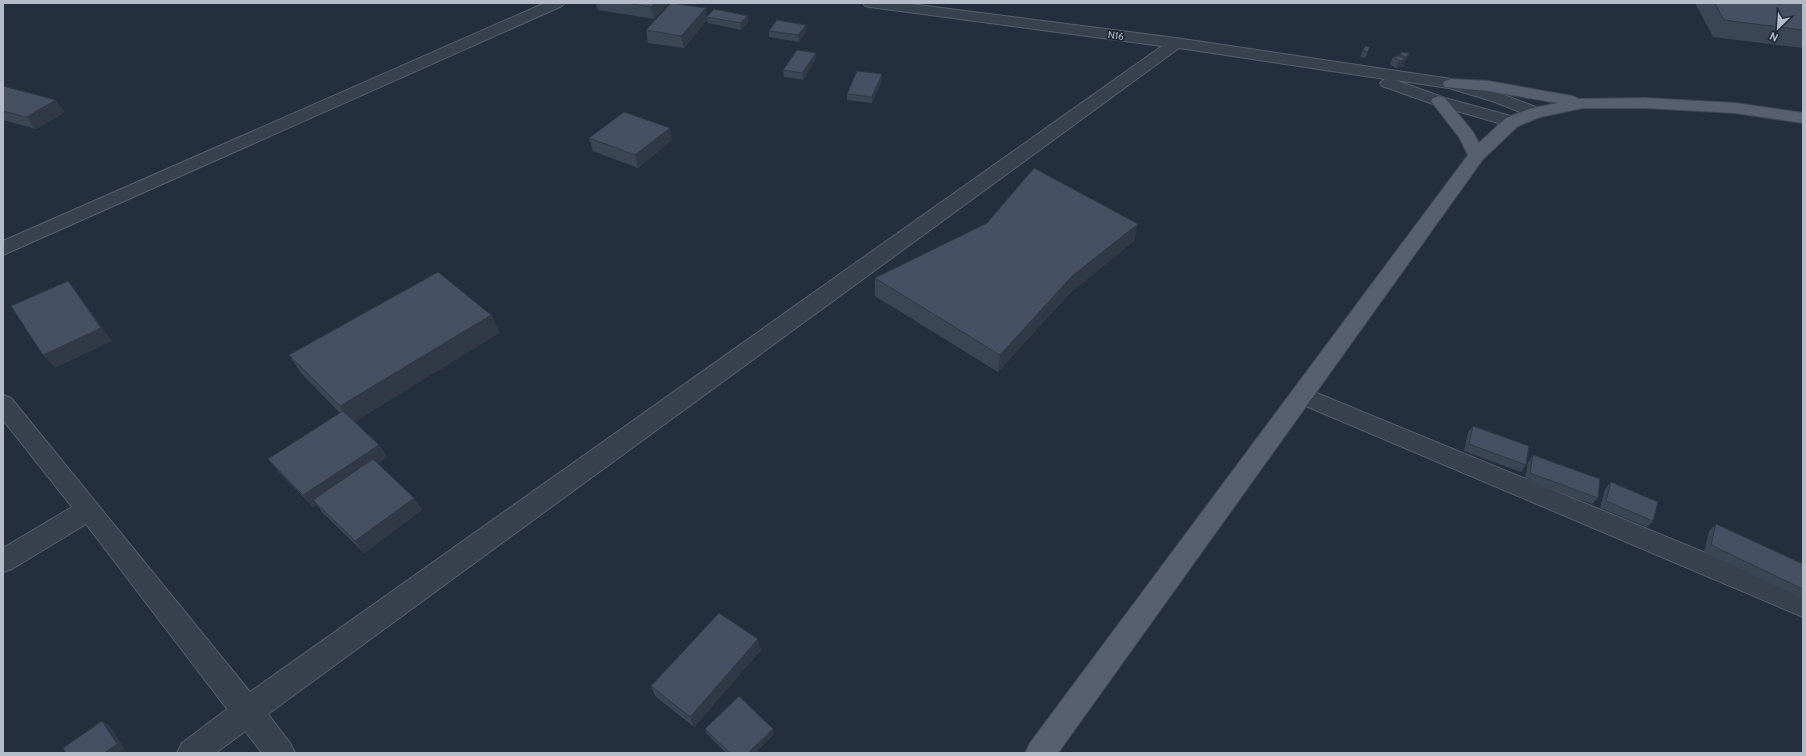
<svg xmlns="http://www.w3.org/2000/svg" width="1806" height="756" font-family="Cabin,sans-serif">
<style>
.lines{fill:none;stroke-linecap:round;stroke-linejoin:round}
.minor-casing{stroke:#565f6c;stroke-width:2}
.major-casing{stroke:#414a57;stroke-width:2}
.minor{fill:#38414e;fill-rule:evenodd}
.major{fill:#56606e;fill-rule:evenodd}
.wall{fill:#3b4654}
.shaded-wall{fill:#303945}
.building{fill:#455162;stroke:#303945}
.labels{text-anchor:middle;stroke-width:3.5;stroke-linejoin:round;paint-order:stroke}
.far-street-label{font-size:10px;fill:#b4bcc9;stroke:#1d2633}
</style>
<rect width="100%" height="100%" fill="#242f3e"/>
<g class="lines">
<g class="minor-casing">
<g id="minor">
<polygon points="545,3 564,3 562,6 3,255 3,241"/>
<polygon points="863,3 903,3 1176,38 1451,79 1507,96 1541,109 1543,113 1541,117 1535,118 1495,102 1449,88 1395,80 1445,98 1518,118 1520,122 1518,126 1512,127 1433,104 1382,86 1380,83 1385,79 1179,48 268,714 290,743 295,753 262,753 245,731 216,753 177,753 182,743 227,709 86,524 12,569 3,572 3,548 72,507 3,420 3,395 11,398 250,692 1162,46 870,7 865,6"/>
<polygon points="1302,387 1803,593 1803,617 1294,401 1291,395 1294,389"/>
</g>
</g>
<g class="major-casing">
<polygon id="major" points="1451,79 1488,81 1572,96 1579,99 1645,98 1735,103 1803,113 1803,123 1735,113 1645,108 1583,108 1540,117 1518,126 1483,159 1058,753 1025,753 1030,743 1468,155 1459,137 1431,101 1433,98 1439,96 1445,98 1473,132 1479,143 1506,118 1529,109 1558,103 1488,91 1445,87 1443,84 1445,81"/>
</g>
<use href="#minor" class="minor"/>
<use href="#major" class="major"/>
</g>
<g class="wall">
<polygon points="596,3 668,3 654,19 598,10"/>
<polygon points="1695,3 1803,3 1803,48 1713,37"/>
<polygon points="707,17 748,22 741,30 708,23 707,20 684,48 648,43 646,30"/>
<polygon points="769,31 807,31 799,42 769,37"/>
<polygon points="1365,46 1370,47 1365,58 1360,57"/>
<polygon points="816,53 816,59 803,80 784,77 783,70"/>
<polygon points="1409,53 1403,66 1396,68 1390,64 1393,57"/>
<polygon points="882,81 872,103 847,100 847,94"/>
<polygon points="3,86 65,112 36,129 3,120"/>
<polygon points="589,138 672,140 638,168 593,151"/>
<polygon points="1138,224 1134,241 1069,294 998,372 875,296 875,278"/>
<polygon points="491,315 499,333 354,422 379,445 387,457 377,464 414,498 422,510 364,553 322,512 317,505 313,507 278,471 268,459 340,413 301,373 289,355"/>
<polygon points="1473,426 1526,465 1521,472 1464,451 1468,432"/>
<polygon points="1533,455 1598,498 1592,504 1525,480 1528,462"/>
<polygon points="1611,482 1653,521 1647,527 1600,508 1605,489"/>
<polygon points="1716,524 1803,564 1803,595 1800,597 1704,552 1709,531"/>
<polygon points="761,650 694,727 655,696 651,686"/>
<polygon points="705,729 773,729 774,734 755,753 726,753 707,734"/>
</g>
<g class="shaded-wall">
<polygon points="655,3 668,3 654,19 651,7"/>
<polygon points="706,8 707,20 684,48 681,36"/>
<polygon points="748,16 748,22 741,30 740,23"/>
<polygon points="806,25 807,31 799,42 798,35"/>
<polygon points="816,53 816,59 803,80 802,73"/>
<polygon points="1406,59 1403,66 1396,68 1399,61"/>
<polygon points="882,74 882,81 872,103 872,97"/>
<polygon points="56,100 65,112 36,129 26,117"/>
<polygon points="670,128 672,140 638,168 635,155"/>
<polygon points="1138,224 1134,241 1069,294 998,372 1000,355 1072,276"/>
<polygon points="68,281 78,294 112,341 55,368 43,355"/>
<polygon points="491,315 499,333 351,424 340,406"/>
<polygon points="379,445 387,457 317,504 313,500 317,505 313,507 303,495"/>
<polygon points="414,498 422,510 364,553 355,541"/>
<polygon points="758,639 761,650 694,727 690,717"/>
<polygon points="102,721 110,726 125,749 119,753 104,753"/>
<polygon points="773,729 774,734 755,753 748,753"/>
</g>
<g class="building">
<polygon points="626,3 655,3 651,7"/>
<polygon points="671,3 706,8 681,36 646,30"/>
<polygon points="1715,3 1803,3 1803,30 1724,20"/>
<polygon points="714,9 748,16 740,23 707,17"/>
<polygon points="777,20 806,25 798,35 769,31"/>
<polygon points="1365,46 1370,47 1367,52 1363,50"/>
<polygon points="797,50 816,53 802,73 783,70"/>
<polygon points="1401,52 1409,53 1407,57 1400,55"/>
<polygon points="1399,56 1406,59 1399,61 1393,57"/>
<polygon points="857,71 882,74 872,97 847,94"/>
<polygon points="3,86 56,100 26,117 3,111"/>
<polygon points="624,112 670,128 635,155 589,138"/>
<polygon points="1034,168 1138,224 1072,276 1000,355 875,278 987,223"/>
<polygon points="438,272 491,315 340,406 289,355"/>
<polygon points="68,281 101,328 43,355 11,306"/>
<polygon points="343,411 379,445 303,495 268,459"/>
<polygon points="1473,426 1529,446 1526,465 1469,444"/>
<polygon points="1533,455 1600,479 1598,498 1530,473"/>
<polygon points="373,459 414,498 355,541 313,500"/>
<polygon points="1611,482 1658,502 1653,521 1606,501"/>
<polygon points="1716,524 1803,564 1803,589 1711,545"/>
<polygon points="719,613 758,639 690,717 651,686"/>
<polygon points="739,696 773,729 748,753 730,753 705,729"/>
<polygon points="102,721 117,744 104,753 66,753 63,748"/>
</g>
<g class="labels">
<g class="far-street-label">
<text transform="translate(1116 35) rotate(7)" y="4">N16</text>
</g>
</g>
<rect width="1806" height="756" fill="none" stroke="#b4bcc9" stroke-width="8"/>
<g transform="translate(1778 28) rotate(205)" stroke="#1d2633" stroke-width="3" paint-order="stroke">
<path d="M0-3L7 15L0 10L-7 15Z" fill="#b4bcc9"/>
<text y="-6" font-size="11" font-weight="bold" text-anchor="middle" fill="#b4bcc9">N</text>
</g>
</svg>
